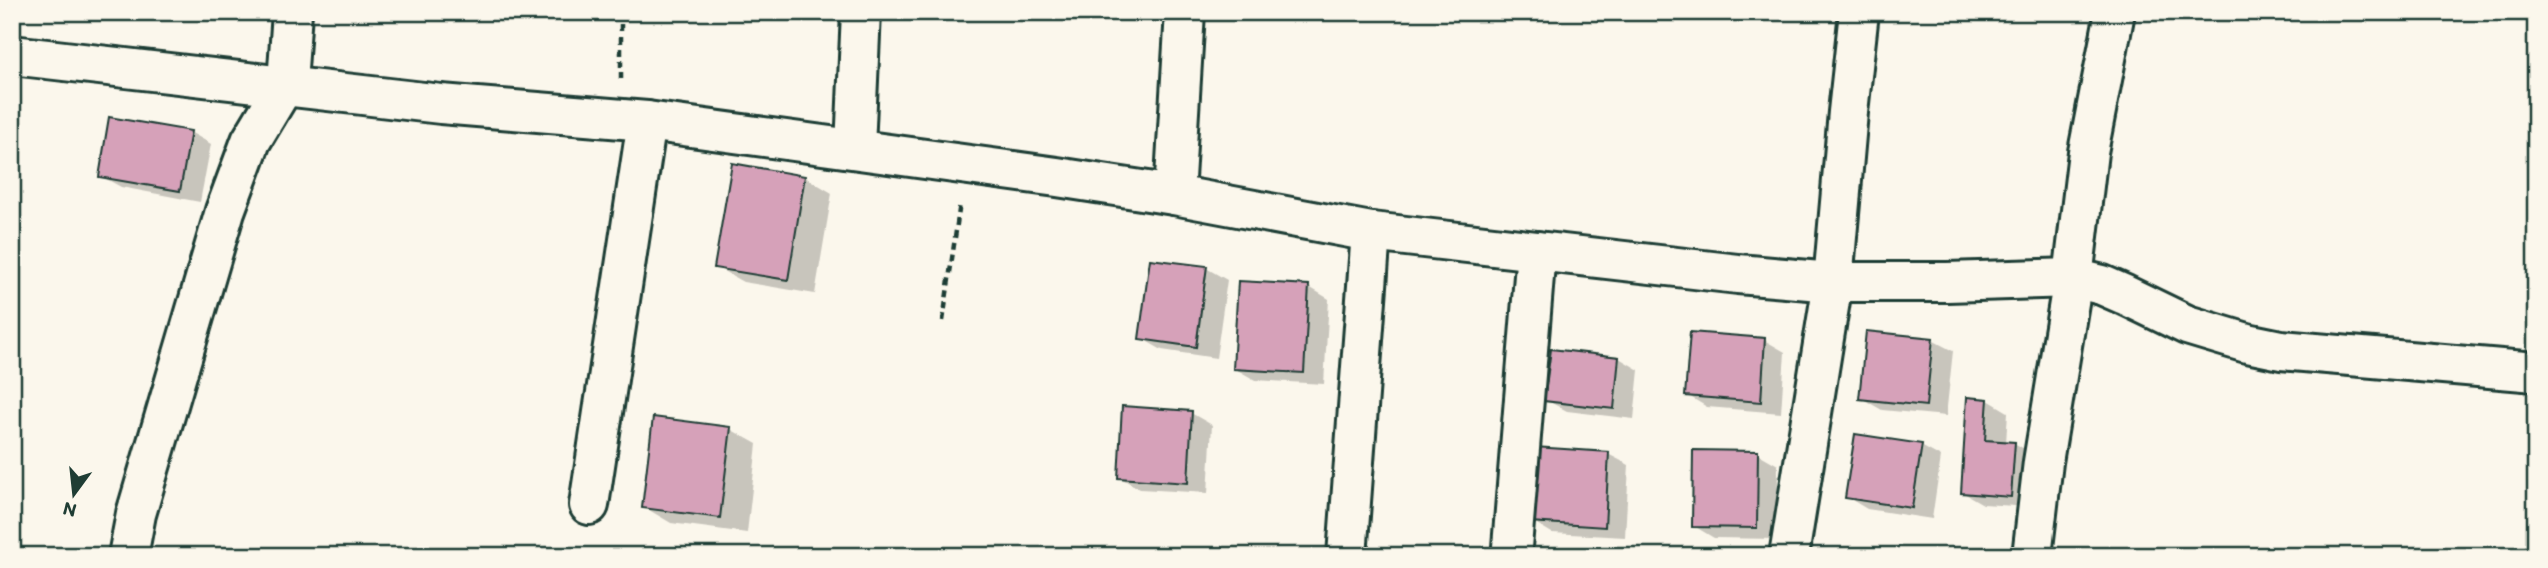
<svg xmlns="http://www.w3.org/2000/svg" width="2548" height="568" font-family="Itim,sans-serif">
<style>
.shadow{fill:#0003}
.building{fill:#d6a1b9;stroke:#1f3d34;stroke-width:2}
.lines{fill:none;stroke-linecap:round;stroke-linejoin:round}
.street-casing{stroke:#1f3d34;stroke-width:44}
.path{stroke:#1f3d34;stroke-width:4.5;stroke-dasharray:7 5;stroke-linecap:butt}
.street{stroke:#fbf7ec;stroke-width:38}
</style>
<rect width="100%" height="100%" fill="#fbf7ec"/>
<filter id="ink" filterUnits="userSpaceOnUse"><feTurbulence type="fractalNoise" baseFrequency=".0143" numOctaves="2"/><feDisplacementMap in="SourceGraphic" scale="14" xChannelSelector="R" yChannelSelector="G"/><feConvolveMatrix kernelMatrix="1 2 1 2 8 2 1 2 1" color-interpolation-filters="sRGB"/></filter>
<g filter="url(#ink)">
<g class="shadow">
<polygon points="190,132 211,144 200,202 121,187 101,176"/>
<polygon points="805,177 832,193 815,294 743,282 716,267"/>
<polygon points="1206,268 1227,280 1216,358 1162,350 1141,338"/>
<polygon points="1240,283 1309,287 1329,299 1324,384 1255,380 1234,368"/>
<polygon points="1764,340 1785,352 1781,413 1707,407 1687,395"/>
<polygon points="1932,340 1953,351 1946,416 1882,410 1861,398"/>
<polygon points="1619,358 1639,370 1634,419 1567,411 1546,400"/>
<polygon points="1988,400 2008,412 2006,443 2014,443 2035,455 2031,507 1983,504 1962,492"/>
<polygon points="1191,413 1212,425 1208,493 1140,489 1119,477"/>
<polygon points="730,429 757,444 747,533 671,523 644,507"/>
<polygon points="1921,446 1941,457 1932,519 1867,509 1847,497"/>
<polygon points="1757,453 1778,465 1777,539 1714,538 1694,526"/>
<polygon points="1608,454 1629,465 1625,537 1552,533 1532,521"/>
</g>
<g class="building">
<polygon points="109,117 191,131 180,191 99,177"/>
<polygon points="732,163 805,176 788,280 714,268"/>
<polygon points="1150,259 1207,266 1196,347 1139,339"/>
<polygon points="1238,281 1309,285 1304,373 1233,369"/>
<polygon points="1866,331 1933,338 1926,406 1859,399"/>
<polygon points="1690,332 1765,338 1761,402 1685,396"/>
<polygon points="1551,349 1619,357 1614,409 1544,401"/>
<polygon points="1967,397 1988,399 1985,440 2015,442 2011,497 1961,493"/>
<polygon points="1122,406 1192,411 1188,483 1118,478"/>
<polygon points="653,417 731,427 720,518 642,508"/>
<polygon points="1855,434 1922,444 1912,508 1845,498"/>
<polygon points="1534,447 1609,452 1605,527 1530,522"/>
<polygon points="1693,450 1758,451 1757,528 1692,527"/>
</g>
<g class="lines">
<g class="street-casing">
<g id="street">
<polyline points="12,55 441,104 647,121 1057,177 1174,195 1371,232 1738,274 1833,282 1947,282 2073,278 2102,285 2125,295 2187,325 2247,343 2281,350 2536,372"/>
<polyline points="855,148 861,12"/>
<polyline points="1174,195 1185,12"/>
<polyline points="589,505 647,121"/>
<polyline points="1512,547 1536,251"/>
<polyline points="128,556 136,514 225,211 251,141 284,86 288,69 292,12"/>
<polyline points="1347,556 1371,232"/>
<polyline points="1789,556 1833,282 1848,112 1859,12"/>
<polyline points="2032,556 2043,462 2073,278 2088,152 2115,12"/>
</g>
</g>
<g class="path">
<polyline points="621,12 621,80"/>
<polyline points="943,321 960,203"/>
</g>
<use href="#street" class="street"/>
</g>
</g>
<rect width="2548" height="568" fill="none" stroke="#fbf7ec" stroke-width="42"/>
<rect x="21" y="21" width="2506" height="526" fill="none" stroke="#1f3d34" stroke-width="2.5" filter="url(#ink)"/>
<g transform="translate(74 494) rotate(195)" stroke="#fbf7ec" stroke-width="5" paint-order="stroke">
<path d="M0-5L12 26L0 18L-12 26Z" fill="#1f3d34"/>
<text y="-10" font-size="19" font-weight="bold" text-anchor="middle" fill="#1f3d34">N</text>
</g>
</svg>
